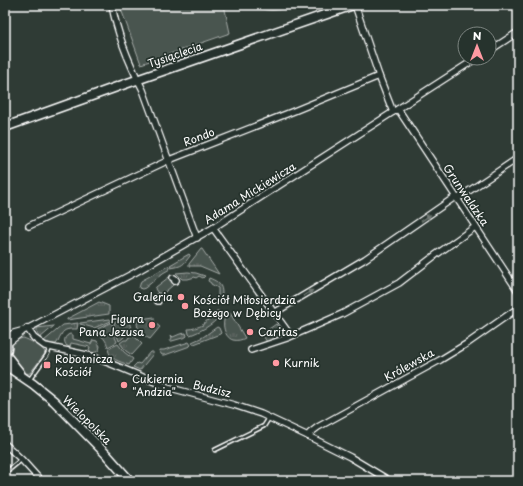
<svg xmlns="http://www.w3.org/2000/svg" width="523" height="486" font-family="'Playpen Sans',sans-serif">
<style>
.grass{fill:url(#grass-tufts);stroke:#a4aaa7}
.green{fill:#4a544f;stroke:#a4aaa7}
.lines{fill:none;stroke-linecap:round;stroke-linejoin:round}
.lane-casing{stroke:#fff;stroke-width:5.5}
.street-casing{stroke:#fff;stroke-width:8}
.secondary-casing{stroke:#fff;stroke-width:11}
.lane{stroke:#26332d;stroke-width:2.5}
.street{stroke:#26332d;stroke-width:5.5}
.secondary{stroke:#26332d;stroke-width:8}
.oneway{fill:#727a76}
.poi-dot{fill:#ff9aa2;stroke:#26332d;stroke-width:1.5}
.labels{text-anchor:middle;stroke-width:3.5;stroke-linejoin:round;paint-order:stroke}
.street-label{font-size:11px;fill:#fff;stroke:#26332d}
.poi-label{font-size:11px;fill:#fff;stroke:#26332d;text-anchor:start}
</style>
<defs>
<pattern id="grass-tufts" width="24" height="20" patternUnits="userSpaceOnUse"><rect width="24" height="20" fill="#4a544f"/><path d="M3 7l-1-3M5 7V3M7 7l1-3M15 17l-1-3M17 17v-4M19 17l1-3" fill="none" stroke="#656e69"/></pattern>
</defs>
<rect width="100%" height="100%" fill="#2f3b35"/>
<filter id="ink" filterUnits="userSpaceOnUse"><feTurbulence type="fractalNoise" baseFrequency=".025" numOctaves="2"/><feDisplacementMap in="SourceGraphic" scale="8" xChannelSelector="R" yChannelSelector="G"/><feConvolveMatrix kernelMatrix="1 2 1 2 8 2 1 2 1" color-interpolation-filters="sRGB"/></filter>
<g filter="url(#ink)">
<g class="grass">
<polygon points="201,249 202,249 219,274 200,266 189,266 189,264"/>
<path d="M189,254L190,255V256C183,265 183,266 171,268L170,265Z"/>
<polygon points="168,266 170,269 163,273 145,288 142,289 139,288 141,281"/>
<polygon points="188,272 196,273 205,276 203,278 199,276 196,278 195,277 188,279 182,279 176,273"/>
<polygon points="173,274 178,281 160,296 155,289 156,287"/>
<path d="M209,278C223,283 223,289 221,303L218,302V288L211,284V283L208,281Z"/>
<polygon points="99,302 109,306 109,314 67,320 67,319"/>
<path d="M217,311H219C219,312 219,316 218,317C215,324 197,333 190,335L189,334L188,329C193,329 198,327 203,325V324L209,319V318L215,313V312Z"/>
<path d="M229,313H230L245,338C242,340 237,341 233,340C223,337 220,318 229,313Z"/>
<path d="M154,317V322L160,327L150,339C142,335 137,331 137,321L140,319Z"/>
<polygon points="110,319 111,321 94,328 80,324 80,323"/>
<polygon points="129,321 132,333 129,335 125,335 123,338 119,341 115,330 114,322"/>
<path d="M112,322L113,332L117,342L108,347C106,340 103,336 96,333L97,329Z"/>
<path d="M78,323L77,329C71,329 64,328 61,335C58,339 59,341 56,344H51L44,341L63,325Z"/>
<path d="M54,326L40,338C37,335 37,332 37,328Z"/>
<polygon points="217,327 219,328 221,333 220,334 194,344 193,344 192,342 203,337"/>
<polygon points="186,333 187,336 186,337 172,341 170,341 172,338 171,335 173,337 180,334"/>
<path d="M70,334L73,335V339L91,344L93,340L97,341L100,346L99,350L96,352L91,353L89,350L90,347L71,343L70,347L67,346C63,342 64,336 70,334Z"/>
<polygon points="133,335 142,344 132,355 126,351 120,343 124,340 127,340 129,337"/>
<polygon points="189,342 191,345 190,346 165,355 162,355 159,351 159,350 164,350"/>
<path d="M118,344L124,352L133,359L129,365C119,361 110,360 108,349Z"/>
<polygon points="150,352 153,352 153,354 140,370 133,367 137,363 140,364"/>
</g>
<g class="green">
<polygon points="120,5 224,5 230,33 141,64 121,9"/>
<path d="M250,5H294C280,12 264,12 250,5Z"/>
<polygon points="276,324 284,335 282,337 267,342 262,334"/>
<path d="M23,338C28,339 42,347 45,352L44,355L30,373C21,376 14,360 10,354C11,345 14,340 23,338Z"/>
</g>
<g class="lines">
<g class="lane-casing">
<g id="lane">
<polyline points="30,379 47,355 50,348"/>
<polyline points="215,450 264,426 269,418"/>
<polyline points="5,473 21,460"/>
<polyline points="208,481 212,479"/>
</g>
</g>
<g class="street-casing">
<g id="street">
<path d="M112,5C117,34 129,63 143,90L197,238"/>
<polyline points="355,5 379,76 393,112"/>
<polyline points="489,51 518,32"/>
<polyline points="398,109 518,291"/>
<polyline points="457,199 518,158"/>
<polyline points="29,226 169,160 294,111 379,76"/>
<polyline points="213,228 291,336"/>
<polyline points="173,278 174,278 176,280 175,281"/>
<polyline points="158,301 159,297"/>
<polyline points="274,313 365,259 455,197"/>
<polyline points="27,328 34,338 45,346 91,356 114,365 167,387 234,405 261,414 308,436 350,457 390,481"/>
<polyline points="5,338 14,333 25,330 134,273 213,228 477,58"/>
<polyline points="7,344 22,332"/>
<polyline points="251,350 287,338 317,325 342,314 399,283 437,254 475,227"/>
<polyline points="308,436 310,433 318,427 440,360 468,343 518,308"/>
<polyline points="5,444 22,460 41,481"/>
</g>
</g>
<g class="secondary-casing">
<g id="secondary">
<polyline points="5,127 125,84 353,5"/>
<path d="M5,341C8,345 8,349 5,354"/>
<polyline points="5,354 20,373"/>
<polyline points="5,365 33,384 54,401 106,454 130,481"/>
</g>
</g>
<use href="#lane" class="lane"/>
<use href="#street" class="street"/>
<use href="#secondary" class="secondary"/>
</g>
<defs><path id="oneway-solid" d="M-6-.8H1V-3.2L6.5 0L1 3.2V.8H-6Z"/></defs>
<g class="oneway">
<use href="#oneway-solid" transform="translate(426 218) rotate(-34)"/>
<use href="#oneway-solid" transform="translate(308 293) rotate(-31)"/>
</g>
</g>
<g class="poi-dot">
<circle cx="181" cy="297" r="4"/>
<circle cx="185" cy="306" r="4"/>
<circle cx="152" cy="325" r="4"/>
<circle cx="250" cy="332" r="4"/>
<circle cx="276" cy="363" r="4"/>
<rect x="43" y="361" width="8" height="8" rx="2"/>
<circle cx="124" cy="385" r="4"/>
</g>
<g class="labels">
<g class="street-label">
<text transform="translate(175 55) rotate(-19)" y="4">Tysiąclecia</text>
<text transform="translate(199 137) rotate(-21)" y="4">Rondo</text>
<text transform="translate(250 193) rotate(-32)" y="4">Adama Mickiewicza</text>
<text transform="translate(466 195) rotate(56)" y="4">Grunwaldzka</text>
<text transform="translate(409 365) rotate(-29)" y="4">Królewska</text>
<text transform="translate(212 389) rotate(14)" y="4">Budzisz</text>
<text transform="translate(87 420) rotate(45)" y="4">Wielopolska</text>
</g>
<g class="poi-label">
<text x="173" y="301" text-anchor="end">Galeria</text>
<text x="193" y="304">Kościół Miłosierdzia<tspan x="193" dy="13">Bożego w Dębicy</tspan></text>
<text x="144" y="323" text-anchor="end">Figura<tspan x="144" dy="13">Pana Jezusa</tspan></text>
<text x="258" y="336">Caritas</text>
<text x="55" y="363">Robotnicza<tspan x="55" dy="13">Kościół</tspan></text>
<text x="284" y="367">Kurnik</text>
<text x="132" y="383">Cukiernia<tspan x="132" dy="13">"Andzia"</tspan></text>
</g>
</g>
<rect width="523" height="486" fill="none" stroke="#26332d" stroke-width="20"/>
<rect x="10" y="10" width="503" height="466" fill="none" stroke="#fff" stroke-width="1.5" filter="url(#ink)"/>
<g transform="translate(477 46)"><circle r="19" fill="#26332d" stroke="#7d8581"/>
<path d="M0-3L7 15L0 10L-7 15Z" fill="#ff9aa2"/>
<text y="-6" font-size="11" font-weight="bold" text-anchor="middle" fill="#ffffff">N</text>
</g>
</svg>
